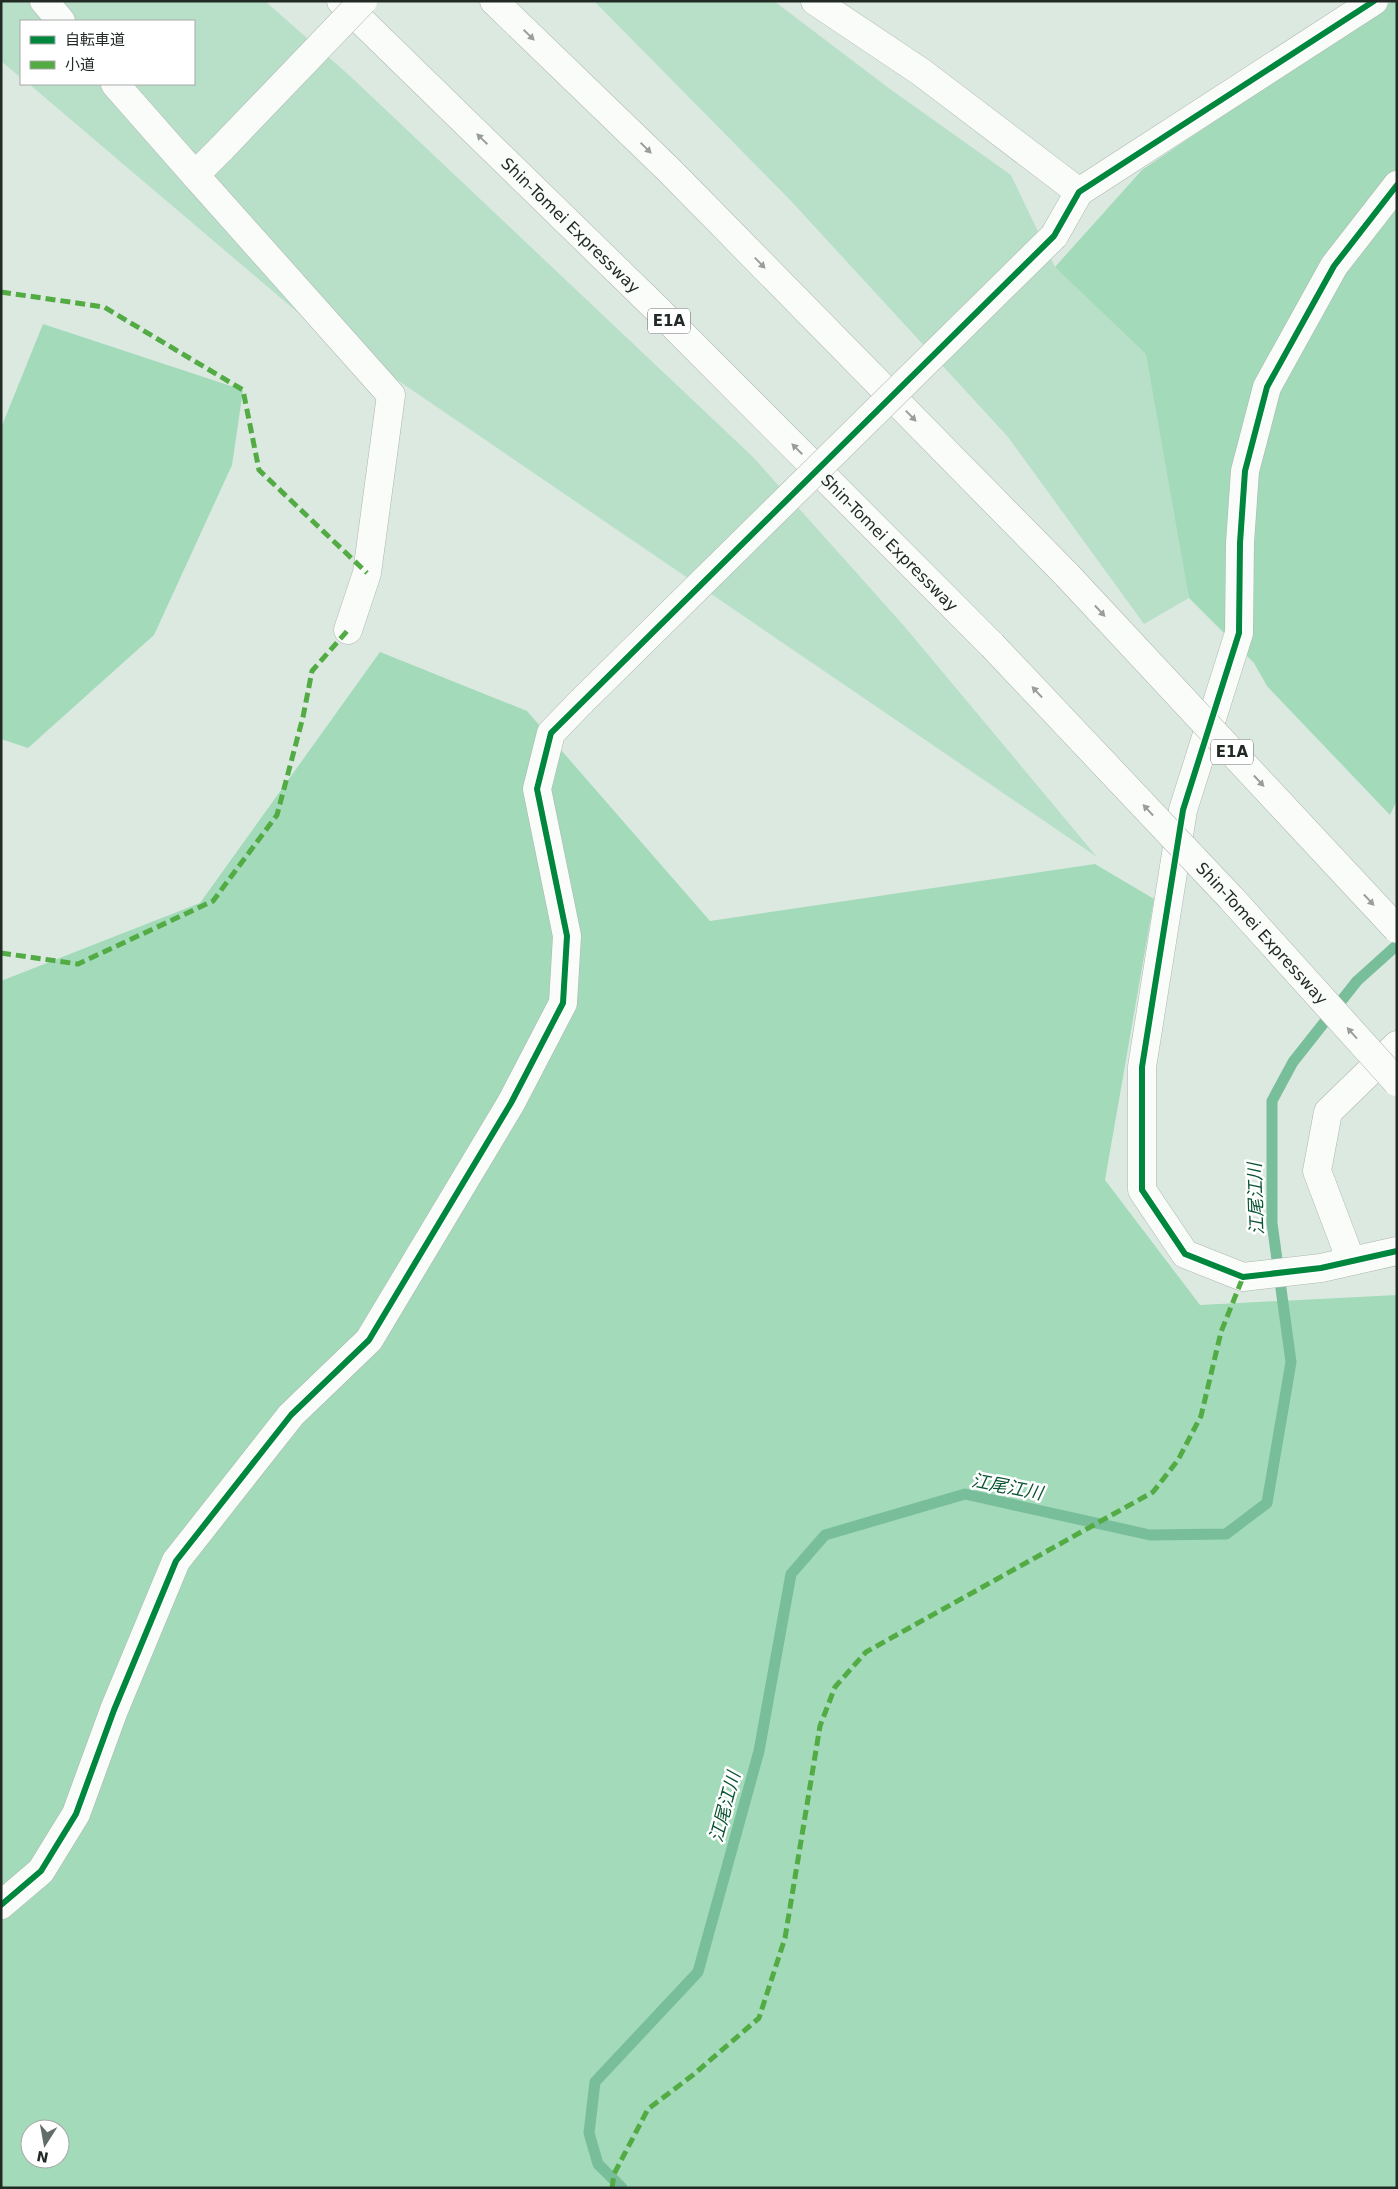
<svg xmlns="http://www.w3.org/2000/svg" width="1398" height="2189" font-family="'DejaVu Sans','Noto Sans JP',sans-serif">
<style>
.green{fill:#b8e0c9}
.forest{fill:#a2daba;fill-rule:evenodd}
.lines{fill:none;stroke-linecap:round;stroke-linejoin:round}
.stream{stroke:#79be9a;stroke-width:11}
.minor-casing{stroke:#adb6b1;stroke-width:29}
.tertiary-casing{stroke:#adb6b1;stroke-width:29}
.motorway-casing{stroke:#adb6b1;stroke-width:29}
.minor{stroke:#fafcfa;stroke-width:28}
.tertiary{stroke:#fafcfa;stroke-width:28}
.motorway{stroke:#fafcfa;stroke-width:28}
.minor-bridge-casing{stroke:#adb6b1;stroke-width:29;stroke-linecap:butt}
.motorway-bridge-casing{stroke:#adb6b1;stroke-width:29;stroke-linecap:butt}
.minor-bridge{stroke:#fafcfa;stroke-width:28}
.motorway-bridge{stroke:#fafcfa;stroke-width:28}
.quiet{stroke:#53ab44;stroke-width:5;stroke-dasharray:10 5;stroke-linecap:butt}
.cycleway-casing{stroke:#fff;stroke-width:9}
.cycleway{stroke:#00873e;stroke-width:6}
.oneway{fill:#999e9a}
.labels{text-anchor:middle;stroke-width:5;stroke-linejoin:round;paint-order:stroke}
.shield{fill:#fff;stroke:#646a66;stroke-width:1}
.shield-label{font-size:15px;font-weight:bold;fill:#222a25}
.street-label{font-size:16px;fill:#222a25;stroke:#fff}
.water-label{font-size:18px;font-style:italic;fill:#0b5434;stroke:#fff}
</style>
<rect width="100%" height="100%" fill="#dce9e1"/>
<g class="green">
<polygon points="1,1 265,1 350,76 753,457 905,627 1097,857 296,311 29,84 194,84 194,21 21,21 21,78 1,61"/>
<polygon points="594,1 774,1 890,89 1011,175 1055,267 1151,341 1189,598 1144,624 1008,437 791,201"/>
</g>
<g class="forest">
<polygon points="1393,1 1397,1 1397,800 1390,815 1267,686 1254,663 1189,598 1146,354 1055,267 1142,170"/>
<polygon points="43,324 243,390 232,465 154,635 28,748 1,739 1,428"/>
<path d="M380,652L527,711L710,921L1095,864L1154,899L1105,1180L1200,1305L1397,1295V2188H1V981L200,903ZM30,2129H60V2159H30Z"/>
</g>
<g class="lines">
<polyline class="stream" points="622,2188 598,2164 589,2133 595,2082 698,1972 759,1751 791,1574 825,1535 965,1494 1150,1535 1226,1534 1267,1503 1291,1362 1272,1223 1272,1101 1293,1062 1357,981 1397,945"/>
<g class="minor-casing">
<g id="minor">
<polyline points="44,1 61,21"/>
<polyline points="815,1 921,72 1079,192"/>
<polyline points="115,84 195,175 222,148"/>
<polyline points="195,175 391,395 367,573 348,630"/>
<polyline points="1054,236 1079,192 1374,1"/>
<polyline points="1351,1261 1317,1171 1328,1112 1397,1045"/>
<polyline points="1,1905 41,1871 76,1814 114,1710 176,1561 291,1415 369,1340 511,1103 563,1003 567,936 537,789 551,733 582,701"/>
</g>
</g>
<g class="tertiary-casing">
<polyline id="tertiary" points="1397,185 1334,266 1267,387 1245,471 1240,543 1239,633 1183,810 1142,1067 1142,1190 1185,1254 1243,1277 1321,1268 1397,1251"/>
</g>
<g class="motorway-casing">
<g id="motorway">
<path id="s1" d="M341,1L659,311L992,645"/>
<polyline points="494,1 669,170 1067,575"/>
</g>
</g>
<use href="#minor" class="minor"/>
<use href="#tertiary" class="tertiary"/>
<use href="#motorway" class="motorway"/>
<g class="minor-bridge-casing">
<g id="minor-bridge">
<polyline points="222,148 363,1"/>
<polyline points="582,701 1054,236"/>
</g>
</g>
<g class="motorway-bridge-casing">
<g id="motorway-bridge">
<polyline points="1067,575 1397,929"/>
<path id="s2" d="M992,645L1231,898L1397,1082"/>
</g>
</g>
<use href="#minor-bridge" class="minor-bridge"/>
<use href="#motorway-bridge" class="motorway-bridge"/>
<g class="quiet">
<polyline points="1,292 104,307 243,390 259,470 367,573"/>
<polyline points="1,953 78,964 213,901 277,815 303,717 312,671 348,630"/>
<polyline points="612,2188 614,2174 648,2109 693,2075 759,2018 785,1938 820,1726 835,1687 866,1652 1153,1492 1178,1460 1201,1416 1221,1332 1243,1277"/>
</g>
<g class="cycleway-casing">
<g id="cycleway">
<polyline points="1397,185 1334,266 1267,387 1245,471 1240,543 1239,633 1183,810 1142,1067 1142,1190 1185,1254 1243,1277 1321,1268 1397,1251"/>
<polyline points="1,1905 41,1871 76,1814 114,1710 176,1561 291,1415 369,1340 511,1103 563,1003 567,936 537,789 551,733 1054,236 1079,192 1374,1"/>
</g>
</g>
<use href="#cycleway" class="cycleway"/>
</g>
<defs><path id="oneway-solid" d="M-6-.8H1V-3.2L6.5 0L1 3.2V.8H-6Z" transform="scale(1.25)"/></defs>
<g class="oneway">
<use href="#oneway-solid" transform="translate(529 35) rotate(44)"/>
<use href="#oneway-solid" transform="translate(482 139) rotate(-136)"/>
<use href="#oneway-solid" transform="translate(646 148) rotate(44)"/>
<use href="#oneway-solid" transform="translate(760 263) rotate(46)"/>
<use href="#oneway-solid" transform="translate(911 416) rotate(46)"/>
<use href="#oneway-solid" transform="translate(797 449) rotate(-135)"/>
<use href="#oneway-solid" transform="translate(1100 611) rotate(47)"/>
<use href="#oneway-solid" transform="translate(1037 692) rotate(-133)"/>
<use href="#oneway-solid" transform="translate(1259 781) rotate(47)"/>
<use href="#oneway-solid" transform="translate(1148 810) rotate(-133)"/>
<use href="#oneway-solid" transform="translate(1369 900) rotate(47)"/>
<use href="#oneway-solid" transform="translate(1352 1033) rotate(-132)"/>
</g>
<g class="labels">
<g class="shield">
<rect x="648" y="308.5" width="42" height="25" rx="4"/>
<rect x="1211" y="739.5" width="42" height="25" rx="4"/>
</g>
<g class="shield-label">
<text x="669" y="326">E1A</text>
<text x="1232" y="757">E1A</text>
</g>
<g class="street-label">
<text dy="6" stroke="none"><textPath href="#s1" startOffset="321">Shin-Tomei Expressway</textPath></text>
<text dy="6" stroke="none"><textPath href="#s1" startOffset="771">Shin-Tomei Expressway</textPath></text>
<text dy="6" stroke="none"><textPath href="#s2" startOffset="395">Shin-Tomei Expressway</textPath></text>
</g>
<g class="water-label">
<text transform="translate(1256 1199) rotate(-92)" y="6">江尾江川</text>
<text transform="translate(1007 1487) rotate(11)" y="6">江尾江川</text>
<text transform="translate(725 1807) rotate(-75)" y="6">江尾江川</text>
</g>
</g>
<rect width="1398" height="2189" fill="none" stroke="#222a25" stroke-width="5"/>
<rect x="20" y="20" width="175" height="65" fill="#ffffff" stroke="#a7aaa8"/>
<rect x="30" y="36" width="25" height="8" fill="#00873e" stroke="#a7aaa8"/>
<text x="65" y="45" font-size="15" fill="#222a25">自転車道</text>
<rect x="30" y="61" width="25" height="8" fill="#53ab44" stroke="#a7aaa8"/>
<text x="65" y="70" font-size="15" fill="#222a25">小道</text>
<g transform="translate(45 2144) rotate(191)"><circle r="24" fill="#ffffff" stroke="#a7aaa8"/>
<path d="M0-4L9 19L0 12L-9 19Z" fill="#636d67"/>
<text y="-8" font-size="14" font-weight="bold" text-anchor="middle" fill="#222a25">N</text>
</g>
</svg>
